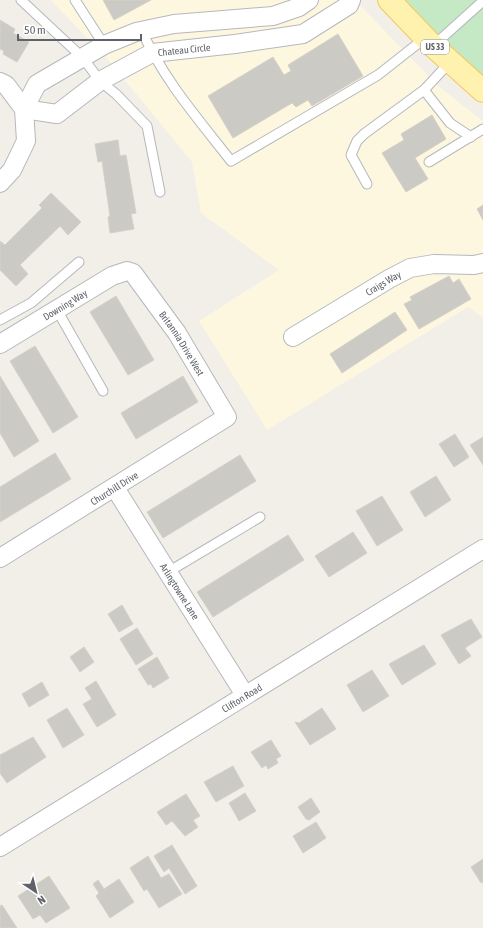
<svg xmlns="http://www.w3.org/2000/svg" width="483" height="928" font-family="'Asap Condensed',sans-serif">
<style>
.commercial{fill:#fef7e0}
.green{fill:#c5e8c5}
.building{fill:#cccac5;stroke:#d6d1c6}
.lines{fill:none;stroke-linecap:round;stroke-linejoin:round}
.service-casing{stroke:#b5b8bc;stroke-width:11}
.minor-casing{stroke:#b5b8bc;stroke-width:20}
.primary-casing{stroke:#f2c960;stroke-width:24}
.service{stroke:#fff;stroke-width:9}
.minor{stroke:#fff;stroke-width:18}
.primary{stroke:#fff2af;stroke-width:22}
.labels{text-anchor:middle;stroke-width:3;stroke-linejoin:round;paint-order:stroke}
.shield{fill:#fff;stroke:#8f9295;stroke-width:1}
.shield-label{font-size:9px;font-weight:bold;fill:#5f6368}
.street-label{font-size:10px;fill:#5f6368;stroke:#fff}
</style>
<rect width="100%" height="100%" fill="#f1efe8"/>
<polygon class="commercial" points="51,0 355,0 438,86 483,121 483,317 468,307 267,430 199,321 279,270 201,213 192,162 110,62"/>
<polygon class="green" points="391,0 483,0 483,91"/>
<g class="building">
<polygon points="103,0 151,0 114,20"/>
<polygon points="0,20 15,29 13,33 29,42 17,62 3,54 4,51 0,49"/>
<polygon points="338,34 363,76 312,106 308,100 296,107 292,103 233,138 208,96 273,57 284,75 291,71 288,65"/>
<polygon points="432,115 446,139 415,158 428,179 406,192 382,153 404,140 401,134"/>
<polygon points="118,140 120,156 126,155 136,213 131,214 134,229 110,233 108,217 110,216 102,161 98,162 95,144"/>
<polygon points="51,193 81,222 68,235 60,226 20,265 28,274 16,286 0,270 0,241 5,245 42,208 39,205"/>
<polygon points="483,205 483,220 477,209"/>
<polygon points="449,276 453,283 459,279 471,299 419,329 404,304 412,300 410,297"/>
<polygon points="116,296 154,360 128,375 90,312"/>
<polygon points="395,312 407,330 342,373 330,354"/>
<polygon points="35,346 78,417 53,433 10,361"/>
<polygon points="0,376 39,441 14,457 0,433"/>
<polygon points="183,376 198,402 136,439 121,413"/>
<polygon points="455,434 469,457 454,467 439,444"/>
<polygon points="483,437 483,465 470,445"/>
<polygon points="55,453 71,479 0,522 0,487"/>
<polygon points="240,455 256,481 163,538 147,512"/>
<polygon points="436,476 451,500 425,517 410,492"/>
<polygon points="382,496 403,530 377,546 356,511"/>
<polygon points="353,532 367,553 329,577 315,556"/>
<polygon points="288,535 304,560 213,617 197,592"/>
<polygon points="122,605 133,624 119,632 108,614"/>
<polygon points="471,619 482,637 465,648 471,656 459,664 441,635"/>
<polygon points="137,628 153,654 136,665 120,639"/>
<polygon points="424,645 436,664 402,685 389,664"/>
<polygon points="84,647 94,662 80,672 70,657"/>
<polygon points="157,657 169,678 153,688 151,684 148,685 138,669"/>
<polygon points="372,670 389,696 363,712 347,685"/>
<polygon points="96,681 116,715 97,727 83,704 92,699 85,688"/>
<polygon points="42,682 49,695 29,707 22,694"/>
<polygon points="67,708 84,735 63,748 47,720"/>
<polygon points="322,708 336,729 310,745 295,722 299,723"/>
<polygon points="33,737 46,757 7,783 0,773 0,755"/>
<polygon points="271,740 281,756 276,759 278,763 268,769 266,765 262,768 251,752"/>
<polygon points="233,766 244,786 216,802 204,782"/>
<polygon points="245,793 256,811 239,821 229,803"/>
<polygon points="186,794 200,816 193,820 198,827 185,836 172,821 166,825 157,812"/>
<polygon points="311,798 320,812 309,820 306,819 298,807"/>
<polygon points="316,822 326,838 303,853 293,836"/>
<polygon points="172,845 197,886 185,894 169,868 164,872 154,856"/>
<polygon points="148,856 161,878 169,874 182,894 159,908 147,889 144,891 130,868"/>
<polygon points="483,859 483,882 481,883 471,867"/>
<polygon points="49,876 70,908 46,923 40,915 33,919 18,896"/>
<polygon points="119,879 134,902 110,918 96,896 99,893 93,884 98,880 104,889"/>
<polygon points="2,905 17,928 0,928 0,906"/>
</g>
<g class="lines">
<g class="service-casing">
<g id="service">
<polyline points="21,0 83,58 100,81 116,94 147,126 160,192"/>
<polyline points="75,0 104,45"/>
<path d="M142,31C163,79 199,120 231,161L378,75L425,38"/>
<polyline points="433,46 483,1"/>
<polyline points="424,90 450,123 471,137"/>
<polyline points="429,162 483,129"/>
<polyline points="367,184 351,155 357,141 364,134 424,90 450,62"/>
<polyline points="57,310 103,391"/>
<polyline points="0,320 31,303 79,262"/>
<polyline points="168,572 260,517"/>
</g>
</g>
<g class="minor-casing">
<g id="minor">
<polyline points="0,82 6,85 24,109"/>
<path id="s1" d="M24,109L57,114L100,81L152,53L235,44L303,34L349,5L351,0"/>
<polyline points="0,183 12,170 26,141 24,109 37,84 104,45 136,32 174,24 273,16 299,7 309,0"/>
<path id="s2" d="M293,337L389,279L410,268L434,264L474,265L483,263"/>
<path id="s3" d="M0,344L112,276L127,271L133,273L177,333L227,417L0,558"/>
<path id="s4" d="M115,488L245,695"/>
<path id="s5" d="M0,847L483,549"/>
</g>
</g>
<g class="primary-casing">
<polyline id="primary" points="389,0 433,46 483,91"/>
</g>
<use href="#service" class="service"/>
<use href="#minor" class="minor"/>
<use href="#primary" class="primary"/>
</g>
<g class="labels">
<rect class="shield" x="421" y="40" width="28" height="14" rx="3"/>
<g class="shield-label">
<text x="435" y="50">US 33</text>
</g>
<g class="street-label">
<text dy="4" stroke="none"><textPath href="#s1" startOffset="179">Chateau Circle</textPath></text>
<text dy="4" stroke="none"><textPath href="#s2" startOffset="105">Craigs Way</textPath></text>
<text dy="4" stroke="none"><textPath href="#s3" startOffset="76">Downing Way</textPath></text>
<text dy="4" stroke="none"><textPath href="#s3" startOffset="239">Britannia Drive West</textPath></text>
<text transform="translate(114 488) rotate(-32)" y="4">Churchill Drive</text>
<text dy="4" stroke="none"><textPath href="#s4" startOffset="122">Arlingtowne Lane</textPath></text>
<text dy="4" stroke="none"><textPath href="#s5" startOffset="284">Clifton Road</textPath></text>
</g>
</g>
<g transform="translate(36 892) rotate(145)" stroke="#ffffff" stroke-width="3" paint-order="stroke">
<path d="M0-3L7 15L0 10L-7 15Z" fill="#5f6368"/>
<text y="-6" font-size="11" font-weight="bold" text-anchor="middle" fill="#5f6368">N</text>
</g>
<path d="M18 34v6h123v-6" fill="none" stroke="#5f6368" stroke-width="2"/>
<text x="24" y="34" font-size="12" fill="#5f6368" stroke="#ffffff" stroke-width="3" paint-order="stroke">50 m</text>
</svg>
